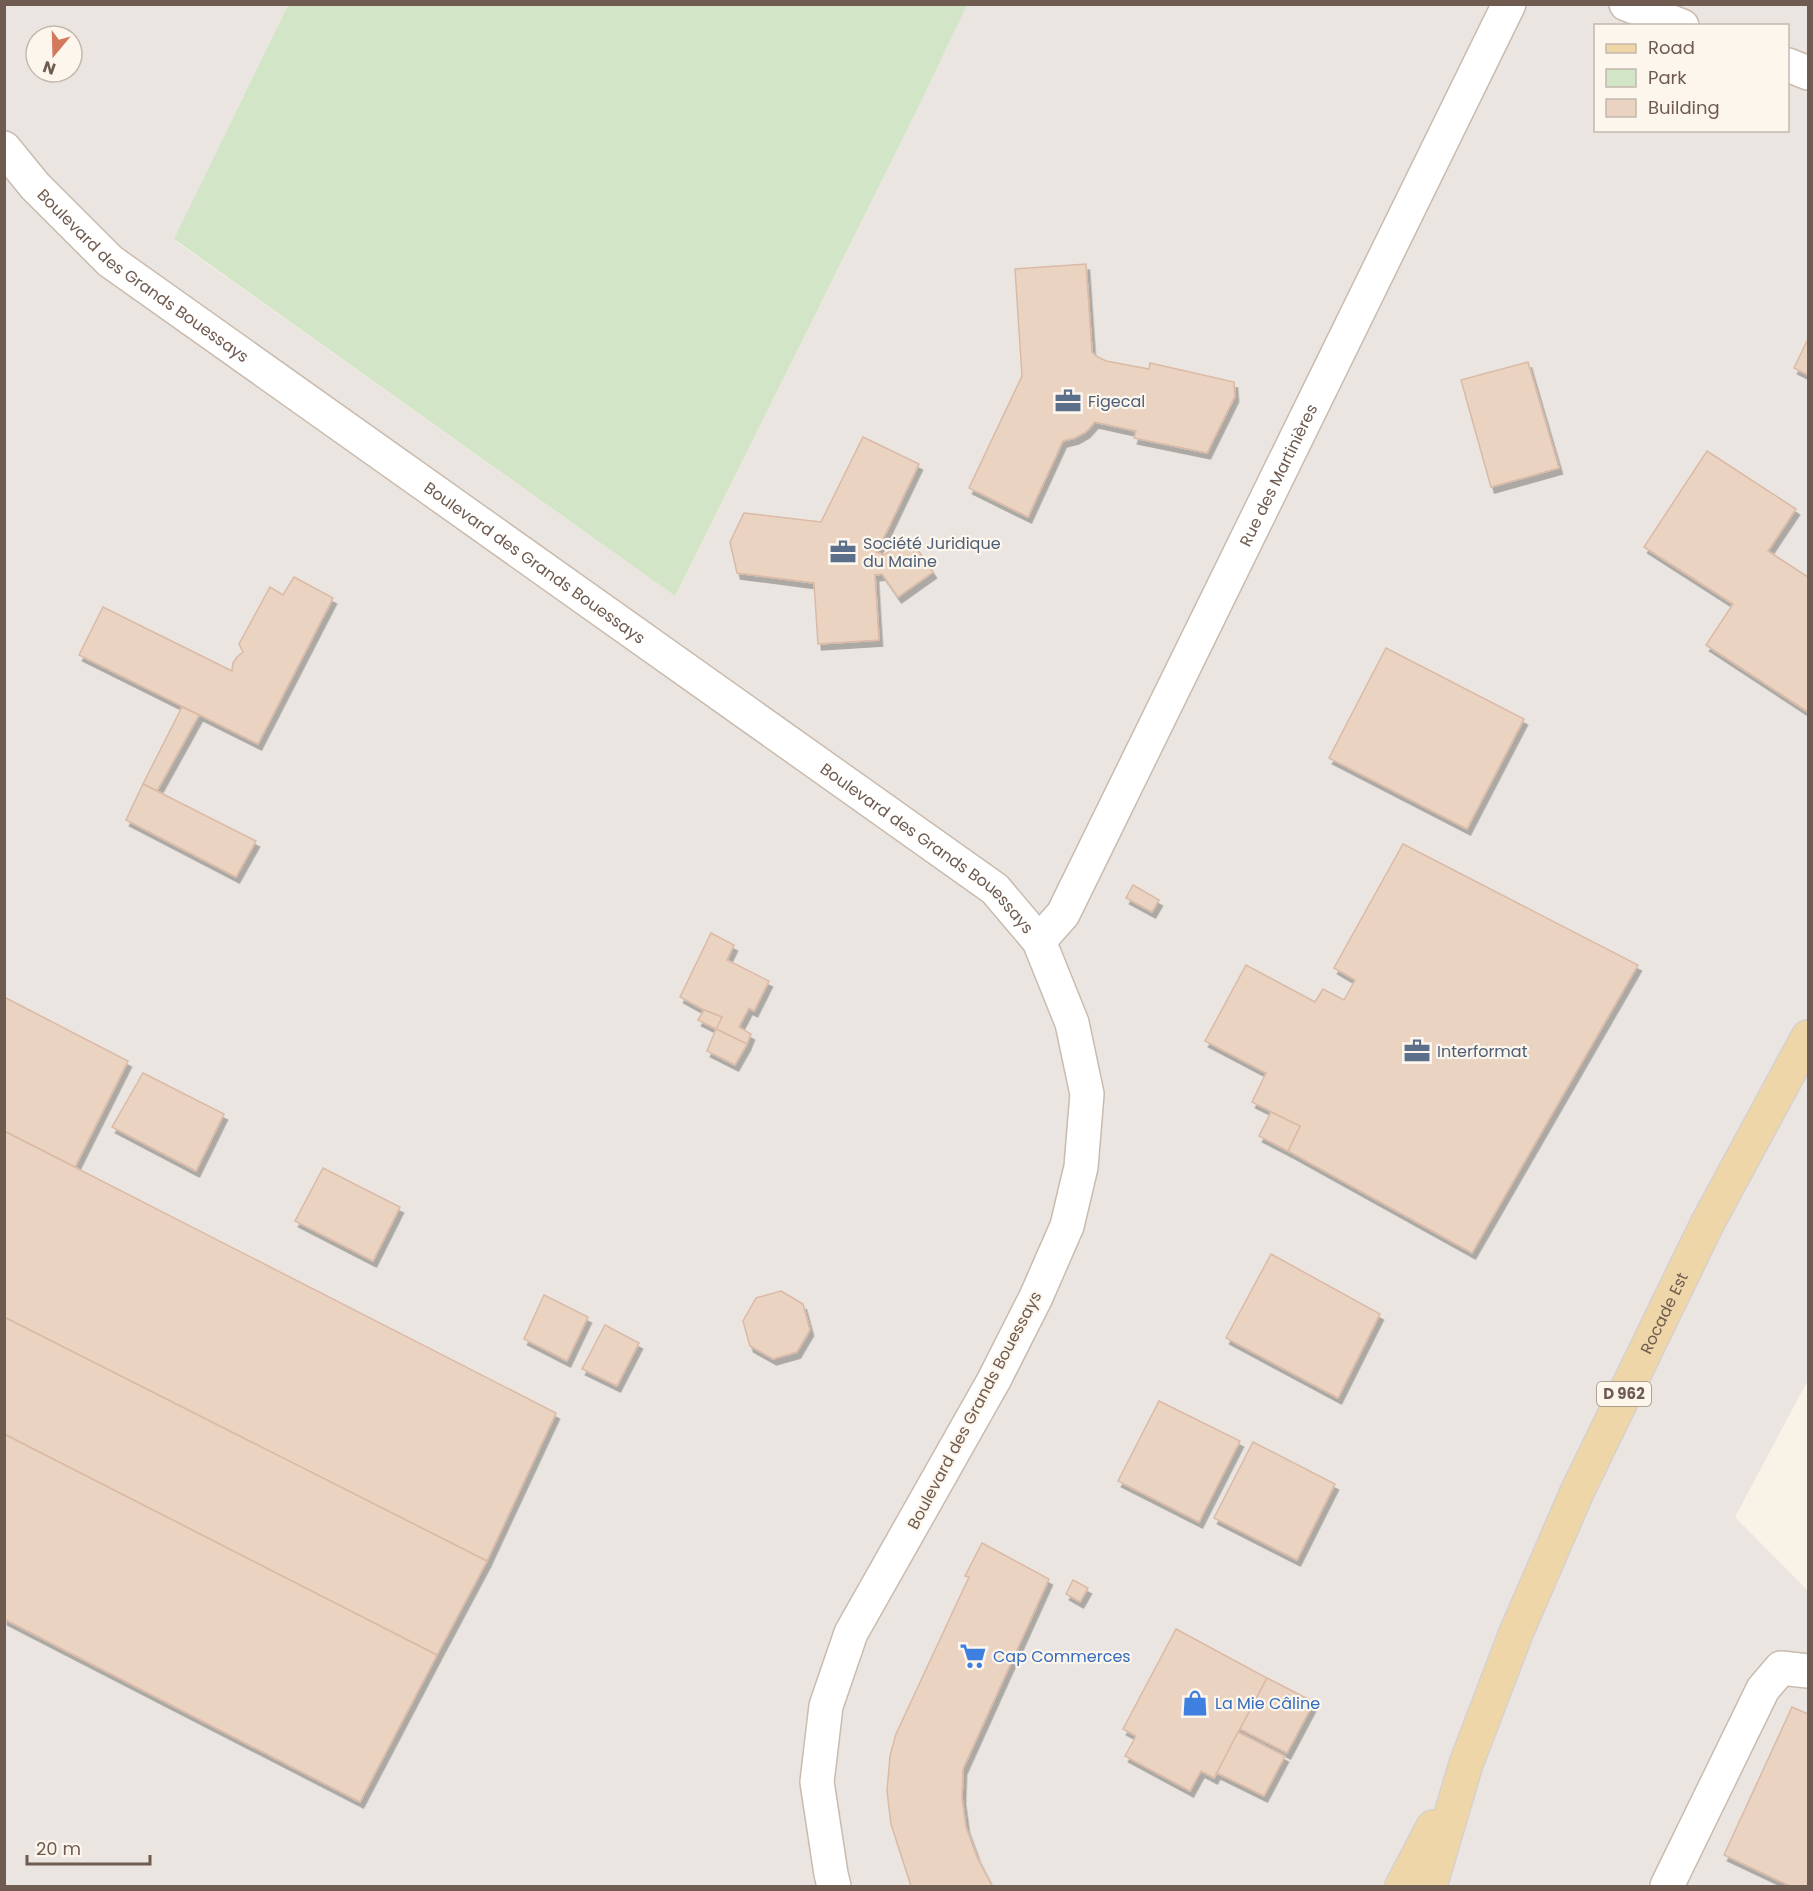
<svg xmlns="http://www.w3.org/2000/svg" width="1813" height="1891" font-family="Poppins,sans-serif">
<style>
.industrial{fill:#eae5e0;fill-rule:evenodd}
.green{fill:#d3e5c7}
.building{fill:#ebd3c2;stroke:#dbbaa5;stroke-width:1.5;filter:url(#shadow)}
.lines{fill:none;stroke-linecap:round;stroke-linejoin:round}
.minor-casing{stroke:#c9bbae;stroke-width:36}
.primary-casing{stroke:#d7d1ce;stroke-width:36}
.minor{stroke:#fff;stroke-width:33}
.primary{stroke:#efd6a8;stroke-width:33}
.labels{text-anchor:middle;stroke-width:4.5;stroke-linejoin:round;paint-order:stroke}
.shield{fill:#fcf6ed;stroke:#998a7e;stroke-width:1.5}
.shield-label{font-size:15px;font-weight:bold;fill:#6f5b4f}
.street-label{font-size:16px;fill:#6f5b4f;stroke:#fcf6ed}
.service-label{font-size:16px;fill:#4e5e75;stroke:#fcf6ed;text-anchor:start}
.shop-label{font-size:16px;fill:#366cbe;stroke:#fcf6ed;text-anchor:start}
</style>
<defs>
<filter id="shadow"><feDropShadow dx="3.5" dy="6" stdDeviation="0" flood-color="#0004"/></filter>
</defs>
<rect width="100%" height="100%" fill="#f9f2e7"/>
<path class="industrial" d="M5,5H288L174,240L675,596L918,108L967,5H1808V1380L1735,1517L1808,1591V1886H5ZM1596,26H1788V130H1596ZM36,36H72V72H36Z"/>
<polygon class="green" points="288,5 967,5 918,108 675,596 174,239"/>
<g class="building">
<polygon points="1086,264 1092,352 1096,356 1106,361 1149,369 1150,363 1234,382 1235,396 1207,453 1134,438 1136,431 1095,422 1086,432 1075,438 1063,441 1028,517 969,488 1022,376 1015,269"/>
<polygon points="1808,339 1808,375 1794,368"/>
<polygon points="1528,362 1559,468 1491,487 1461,380"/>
<polygon points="863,437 919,464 877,552 884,555 909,537 933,572 898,597 882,574 875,575 879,640 818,644 814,583 737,573 730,542 744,513 821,522"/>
<polygon points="1707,451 1796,509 1768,551 1808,577 1808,712 1706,645 1733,604 1644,547"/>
<polygon points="294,577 333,598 258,744 79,655 103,607 232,671 233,663 237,657 243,652 239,644 270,587 283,595"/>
<polygon points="1386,648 1524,719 1467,829 1329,758"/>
<polygon points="182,707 199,715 157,791 143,784"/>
<polygon points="143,784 256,841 236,877 126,820"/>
<polygon points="1403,844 1638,965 1472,1253 1288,1151 1300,1126 1252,1102 1266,1073 1205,1041 1246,965 1315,1002 1323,989 1344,1000 1355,980 1334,968"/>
<polygon points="1133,885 1159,900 1152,912 1126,898"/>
<polygon points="711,933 734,945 727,960 769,981 754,1011 749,1008 739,1027 751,1034 747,1044 716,1029 722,1017 704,1010 680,997"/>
<polygon points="4,997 128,1061 75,1167 4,1131"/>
<polygon points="704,1010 722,1017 716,1029 698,1020"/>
<polygon points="716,1029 747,1044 735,1065 707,1051"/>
<polygon points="143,1073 224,1114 196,1171 112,1127"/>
<polygon points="1271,1112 1300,1126 1288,1151 1259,1136"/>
<polygon points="4,1131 556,1413 487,1561 4,1317"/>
<polygon points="323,1168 400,1207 373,1261 295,1221"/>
<polygon points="1271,1254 1380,1314 1338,1398 1226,1338"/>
<polygon points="781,1291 803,1304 810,1330 797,1352 773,1359 750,1346 743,1321 756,1298"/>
<polygon points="544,1295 588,1317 567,1361 524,1339"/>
<polygon points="4,1317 487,1561 437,1655 4,1434"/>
<polygon points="605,1325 639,1343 617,1386 582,1369"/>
<polygon points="1159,1401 1240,1441 1199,1522 1118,1481"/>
<polygon points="4,1434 437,1655 360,1802 4,1619"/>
<polygon points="1253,1442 1335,1484 1297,1560 1214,1518"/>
<polygon points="982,1543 1049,1579 963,1769 962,1798 966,1827 977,1857 992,1886 911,1886 891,1824 887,1791 890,1756 896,1734 969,1577 965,1576"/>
<polygon points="1073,1580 1088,1588 1080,1602 1066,1594"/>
<polygon points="1176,1629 1267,1678 1214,1778 1201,1771 1190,1791 1125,1756 1136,1736 1123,1729"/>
<polygon points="1267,1678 1314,1702 1287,1753 1240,1729"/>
<polygon points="1792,1707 1808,1714 1808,1886 1790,1886 1724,1855"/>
<polygon points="1238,1732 1285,1756 1264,1796 1217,1773"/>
</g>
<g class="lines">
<g class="minor-casing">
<g id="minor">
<polyline points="1626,4 1682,26"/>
<polyline points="1788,65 1808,73"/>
<path id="s1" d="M4,148L35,186L110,261L995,889L1039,941L1072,1023L1087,1094L1081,1167L1067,1226L1036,1297L994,1380L851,1633L826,1706L817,1782L831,1874L834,1886"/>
<path id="s2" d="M1039,941L1063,914L1509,4"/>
<polyline points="1667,1886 1763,1689 1781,1668 1808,1671"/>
</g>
</g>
<g class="primary-casing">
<g id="primary">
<polyline points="1402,1886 1433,1827"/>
<path id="s3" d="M1430,1886L1466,1764L1516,1633L1577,1492L1707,1224L1808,1037"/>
</g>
</g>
<use href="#minor" class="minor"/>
<use href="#primary" class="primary"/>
</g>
<defs>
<g id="office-bare" transform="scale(2.07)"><path d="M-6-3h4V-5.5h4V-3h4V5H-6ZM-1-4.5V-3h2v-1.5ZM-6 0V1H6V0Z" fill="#5c6f8a" stroke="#fcf6ed" stroke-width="2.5" paint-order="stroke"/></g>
<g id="supermarket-bare" transform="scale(2.07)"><path d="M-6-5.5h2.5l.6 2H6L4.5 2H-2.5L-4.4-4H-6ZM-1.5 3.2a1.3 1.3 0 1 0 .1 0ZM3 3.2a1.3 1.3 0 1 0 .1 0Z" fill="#3f7fe0" stroke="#fcf6ed" stroke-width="2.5" paint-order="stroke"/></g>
<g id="shop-bare" transform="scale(2.07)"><path d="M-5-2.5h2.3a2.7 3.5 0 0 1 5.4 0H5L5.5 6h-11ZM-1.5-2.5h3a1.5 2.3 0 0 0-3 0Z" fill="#3f7fe0" stroke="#fcf6ed" stroke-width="2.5" paint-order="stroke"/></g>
</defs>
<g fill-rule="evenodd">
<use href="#office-bare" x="1068" y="401"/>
<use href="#office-bare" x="843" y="552"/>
<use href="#office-bare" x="1417" y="1051"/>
<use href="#supermarket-bare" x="973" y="1656"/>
<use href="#shop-bare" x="1195" y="1703"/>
</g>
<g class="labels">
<rect class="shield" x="1597" y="1382" width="54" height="24" rx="4.5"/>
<g class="shield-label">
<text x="1624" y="1399">D 962</text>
</g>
<g class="street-label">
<text dy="6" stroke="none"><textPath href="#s1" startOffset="190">Boulevard des Grands Bouessays</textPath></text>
<text dy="6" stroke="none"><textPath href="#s2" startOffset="525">Rue des Martinières</textPath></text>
<text dy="6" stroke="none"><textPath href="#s1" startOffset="676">Boulevard des Grands Bouessays</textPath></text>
<text dy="6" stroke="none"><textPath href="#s1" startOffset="1162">Boulevard des Grands Bouessays</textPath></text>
<text dy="6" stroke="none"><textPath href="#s3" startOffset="620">Rocade Est</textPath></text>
<text transform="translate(974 1410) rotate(-62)" y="6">Boulevard des Grands Bouessays</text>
</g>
<g class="service-label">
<text x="1088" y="407">Figecal</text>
<text x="863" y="549">Société Juridique<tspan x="863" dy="18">du Maine</tspan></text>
<text x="1437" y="1057">Interformat</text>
</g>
<g class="shop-label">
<text x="993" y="1662">Cap Commerces</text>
<text x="1215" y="1709">La Mie Câline</text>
</g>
</g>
<rect width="1813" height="1891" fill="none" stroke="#6f5b4f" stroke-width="12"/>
<rect x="1594" y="24" width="195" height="108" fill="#fcf6ed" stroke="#c4b8ae" stroke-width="1.5"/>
<rect x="1606" y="44" width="30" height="9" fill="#efd6a8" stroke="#c4b8ae" stroke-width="1.5"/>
<text x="1648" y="54" font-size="18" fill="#6f5b4f">Road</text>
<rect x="1606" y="69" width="30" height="18" fill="#d3e5c7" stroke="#c4b8ae" stroke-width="1.5"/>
<text x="1648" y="84" font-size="18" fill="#6f5b4f">Park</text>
<rect x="1606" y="99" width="30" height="18" fill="#ebd3c2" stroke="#c4b8ae" stroke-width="1.5"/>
<text x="1648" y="114" font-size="18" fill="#6f5b4f">Building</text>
<g transform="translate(54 54) rotate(199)"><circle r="28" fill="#fcf6ed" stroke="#c4b8ae" stroke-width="1.5"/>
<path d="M0-4.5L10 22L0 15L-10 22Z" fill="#d3795c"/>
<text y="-9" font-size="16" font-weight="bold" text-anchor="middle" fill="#6f5b4f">N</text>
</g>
<path d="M27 1855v9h123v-9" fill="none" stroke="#6f5b4f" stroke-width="3"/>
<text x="36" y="1855" font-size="18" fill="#6f5b4f" stroke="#fcf6ed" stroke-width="4.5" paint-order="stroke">20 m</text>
</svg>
